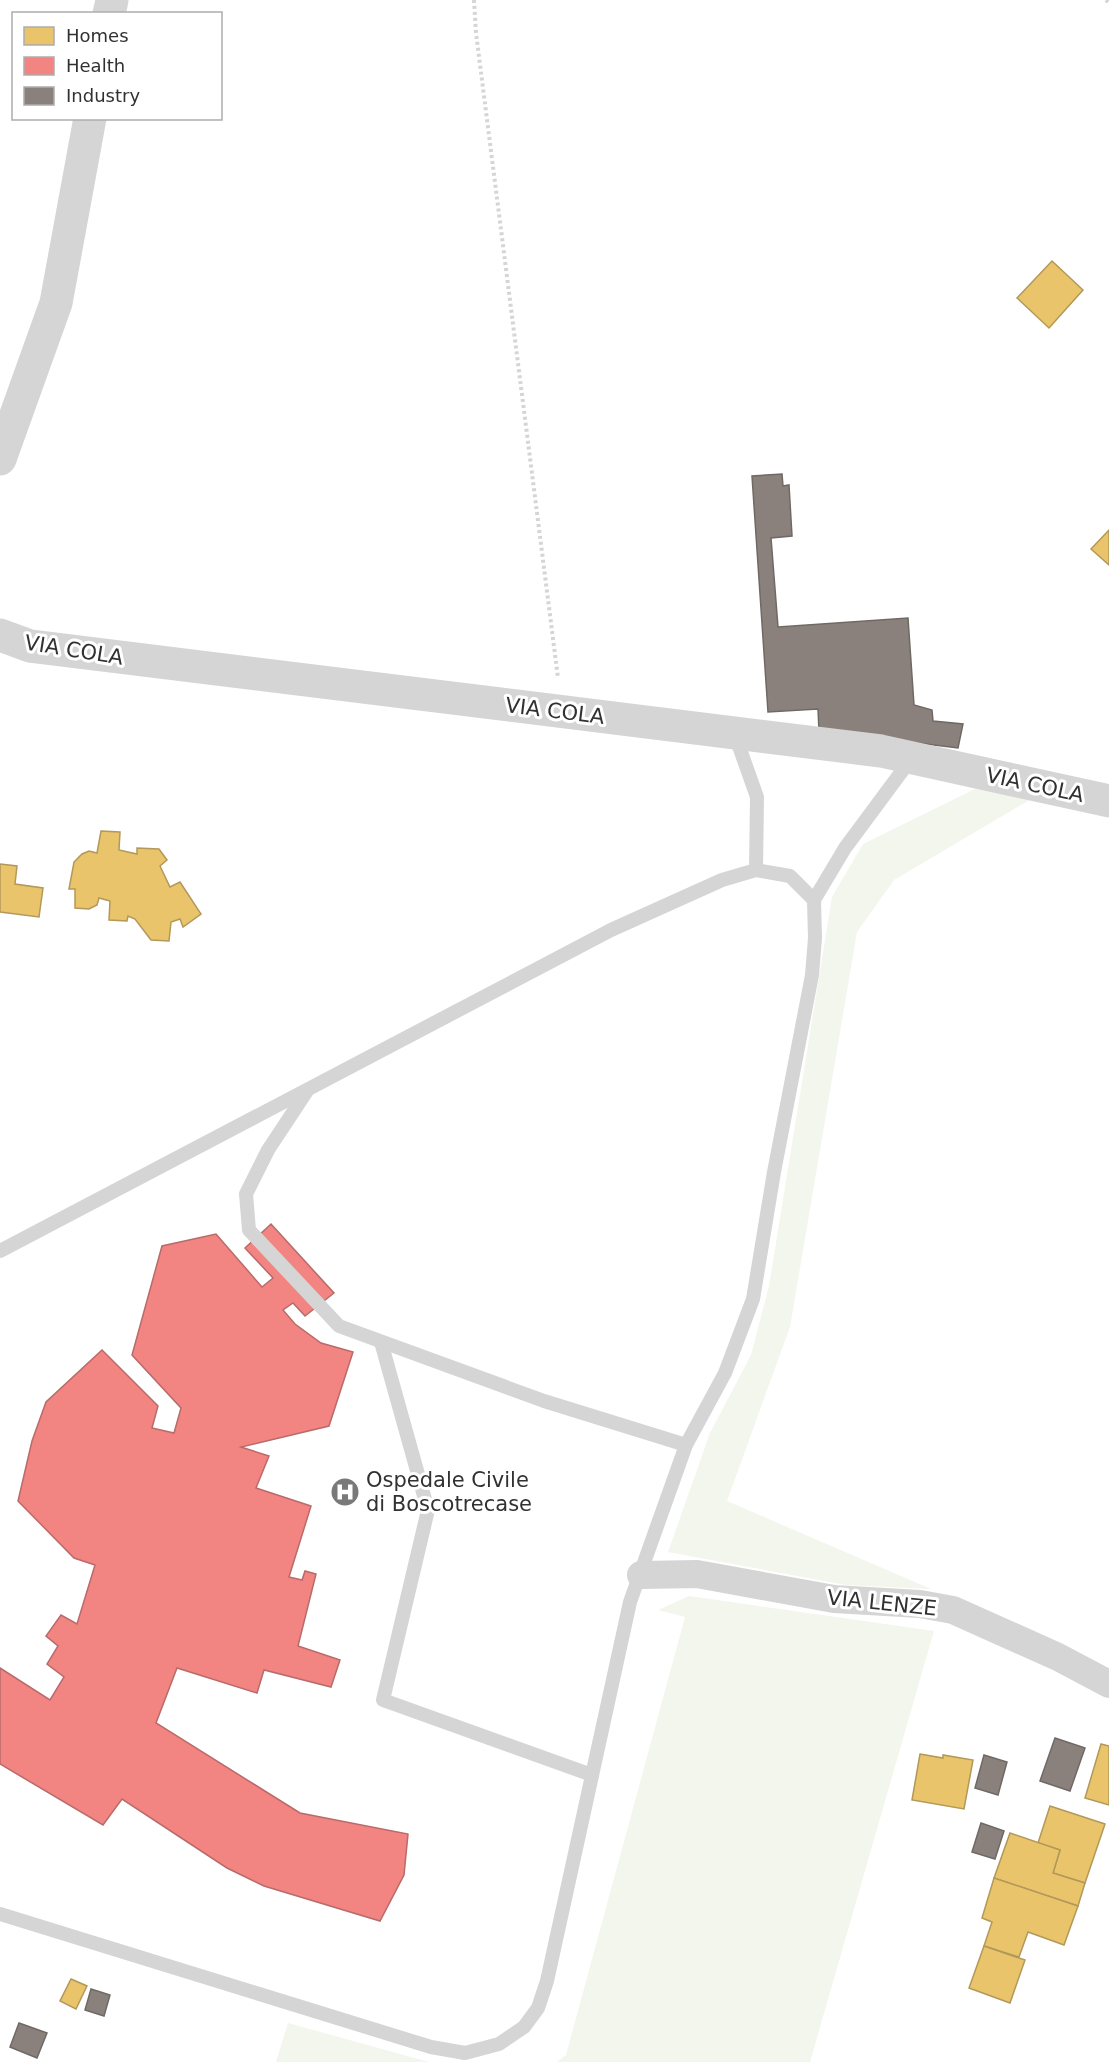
<svg xmlns="http://www.w3.org/2000/svg" width="1109" height="2062" font-family="'DejaVu Sans',sans-serif">
<style>
.green{fill:#f3f6ed}
.homes{fill:#e9c46a;stroke:#b29859;stroke-width:1.5}
.health{fill:#f28482;stroke:#b86b6a;stroke-width:1.5}
.industry{fill:#8a817c;stroke:#6f6966;stroke-width:1.5}
.lines{fill:none;stroke-linecap:round;stroke-linejoin:round}
.path{stroke:#d5d5d5;stroke-width:4;stroke-dasharray:3 3;stroke-linecap:butt}
.service{stroke:#d5d5d5;stroke-width:14}
.minor{stroke:#d5d5d5;stroke-width:28}
.tertiary{stroke:#d5d5d5;stroke-width:33}
.labels{text-anchor:middle;stroke-width:6;stroke-linejoin:round;paint-order:stroke}
.street-label{font-size:21px;fill:#313131;stroke:#fff}
.poi-label{font-size:21px;fill:#313131;stroke:#fff;text-anchor:start}
</style>
<rect width="100%" height="100%" fill="#fff"/>
<g class="green">
<polygon points="981,786 1033,798 894,880 857,932 790,1327 727,1501 931,1589 846,1585 668,1552 710,1433 751,1355 769,1286 832,897 863,844"/>
<polygon points="689,1596 934,1631 810,2062 557,2062 566,2055 685,1617 658,1610"/>
<polygon points="288,2023 429,2062 276,2062"/>
</g>
<g class="homes">
<polygon points="1052,261 1083,290 1049,328 1017,298"/>
<polygon points="1109,530 1109,565 1091,549"/>
<polygon points="101,831 120,832 119,850 137,854 137,848 159,849 167,860 160,866 170,887 180,882 201,914 183,927 180,919 171,922 169,941 151,940 135,919 128,916 127,921 109,920 110,901 99,898 97,905 89,909 75,908 75,889 69,889 74,862 82,854 89,851 97,853"/>
<polygon points="0,864 17,866 15,884 43,888 39,917 0,912"/>
<polygon points="1101,1744 1109,1746 1109,1805 1085,1798"/>
<polygon points="920,1754 943,1758 943,1755 973,1760 964,1809 912,1800"/>
<polygon points="1050,1806 1105,1824 1085,1883 1053,1873 1060,1850 1038,1843"/>
<polygon points="1010,1833 1060,1850 1053,1873 1085,1883 1078,1906 994,1878"/>
<polygon points="994,1878 1078,1906 1064,1945 1028,1932 1019,1957 984,1946 992,1922 982,1918"/>
<polygon points="984,1946 1025,1960 1010,2003 969,1988"/>
<polygon points="71,1979 87,1986 76,2009 60,2001"/>
</g>
<polygon class="health" points="271,1224 334,1293 305,1316 293,1303 283,1310 295,1324 321,1343 353,1352 329,1426 241,1447 269,1456 256,1488 311,1506 289,1577 302,1580 305,1571 316,1574 298,1646 340,1660 331,1687 264,1670 257,1693 177,1668 156,1723 300,1813 408,1834 404,1875 380,1921 264,1886 227,1868 122,1799 103,1825 0,1764 0,1668 50,1700 64,1677 47,1664 58,1646 46,1636 61,1615 77,1624 95,1565 74,1558 18,1501 32,1441 46,1402 102,1350 158,1406 152,1428 174,1433 181,1408 132,1355 162,1246 216,1234 262,1287 273,1278 245,1248"/>
<g class="industry">
<polygon points="782,474 783,486 789,485 792,536 771,538 778,627 908,618 914,705 932,710 933,721 963,724 958,748 819,731 818,709 768,712 752,476"/>
<polygon points="1055,1738 1085,1748 1070,1791 1040,1781"/>
<polygon points="984,1755 1007,1762 998,1795 975,1788"/>
<polygon points="981,1823 1004,1831 995,1859 972,1852"/>
<polygon points="91,1989 110,1995 104,2016 85,2010"/>
<polygon points="19,2023 47,2033 37,2058 10,2047"/>
</g>
<g class="lines">
<g class="path">
<polyline points="474,0 476,33 558,678"/>
<polyline points="1106,0 1109,3"/>
</g>
<g class="service">
<polyline points="735,735 757,797 756,870"/>
<polyline points="814,900 845,848 911,759"/>
<polyline points="307,1091 268,1150 246,1194 249,1230 339,1326 544,1401 686,1445"/>
<polyline points="0,1251 611,930 722,880 756,870 790,876 814,900 815,938 812,975 774,1172 753,1299 725,1373 686,1445 630,1602 547,1981 538,2008 524,2027 499,2044 465,2053 431,2047 0,1914"/>
<polyline points="381,1342 428,1510 383,1700 592,1775"/>
</g>
<polyline class="minor" points="641,1575 697,1574 834,1599 920,1604 953,1610 1058,1657 1109,1684"/>
<g class="tertiary">
<polyline points="109,14 112,0"/>
<polyline points="0,459 56,303 90,118"/>
<polyline points="0,635 30,646 881,751 1109,801"/>
</g>
</g>
<defs>
<g id="hospital-disc" transform="scale(1.5)"><circle r="9.5" fill="#797979" stroke="#fff"/><path d="M-5-5h3v3.5h4V-5h3V5h-3V1.5h-4V5h-3Z" fill="#fff"/></g>
</defs>
<g fill-rule="evenodd">
<use href="#hospital-disc" x="345" y="1492"/>
</g>
<g class="labels">
<g class="street-label">
<text transform="translate(74 650) rotate(9)" y="7">VIA COLA</text>
<text transform="translate(555 711) rotate(7)" y="7">VIA COLA</text>
<text transform="translate(1035 785) rotate(12)" y="7">VIA COLA</text>
<text transform="translate(882 1603) rotate(6)" y="7">VIA LENZE</text>
</g>
<g class="poi-label">
<text x="366" y="1487">Ospedale Civile<tspan x="366" dy="24">di Boscotrecase</tspan></text>
</g>
</g>
<rect x="12" y="12" width="210" height="108" fill="#ffffff" stroke="#adadad" stroke-width="1.5"/>
<rect x="24" y="27" width="30" height="18" fill="#e9c46a" stroke="#adadad" stroke-width="1.5"/>
<text x="66" y="42" font-size="18" fill="#313131">Homes</text>
<rect x="24" y="57" width="30" height="18" fill="#f28482" stroke="#adadad" stroke-width="1.5"/>
<text x="66" y="72" font-size="18" fill="#313131">Health</text>
<rect x="24" y="87" width="30" height="18" fill="#8a817c" stroke="#adadad" stroke-width="1.5"/>
<text x="66" y="102" font-size="18" fill="#313131">Industry</text>
</svg>
